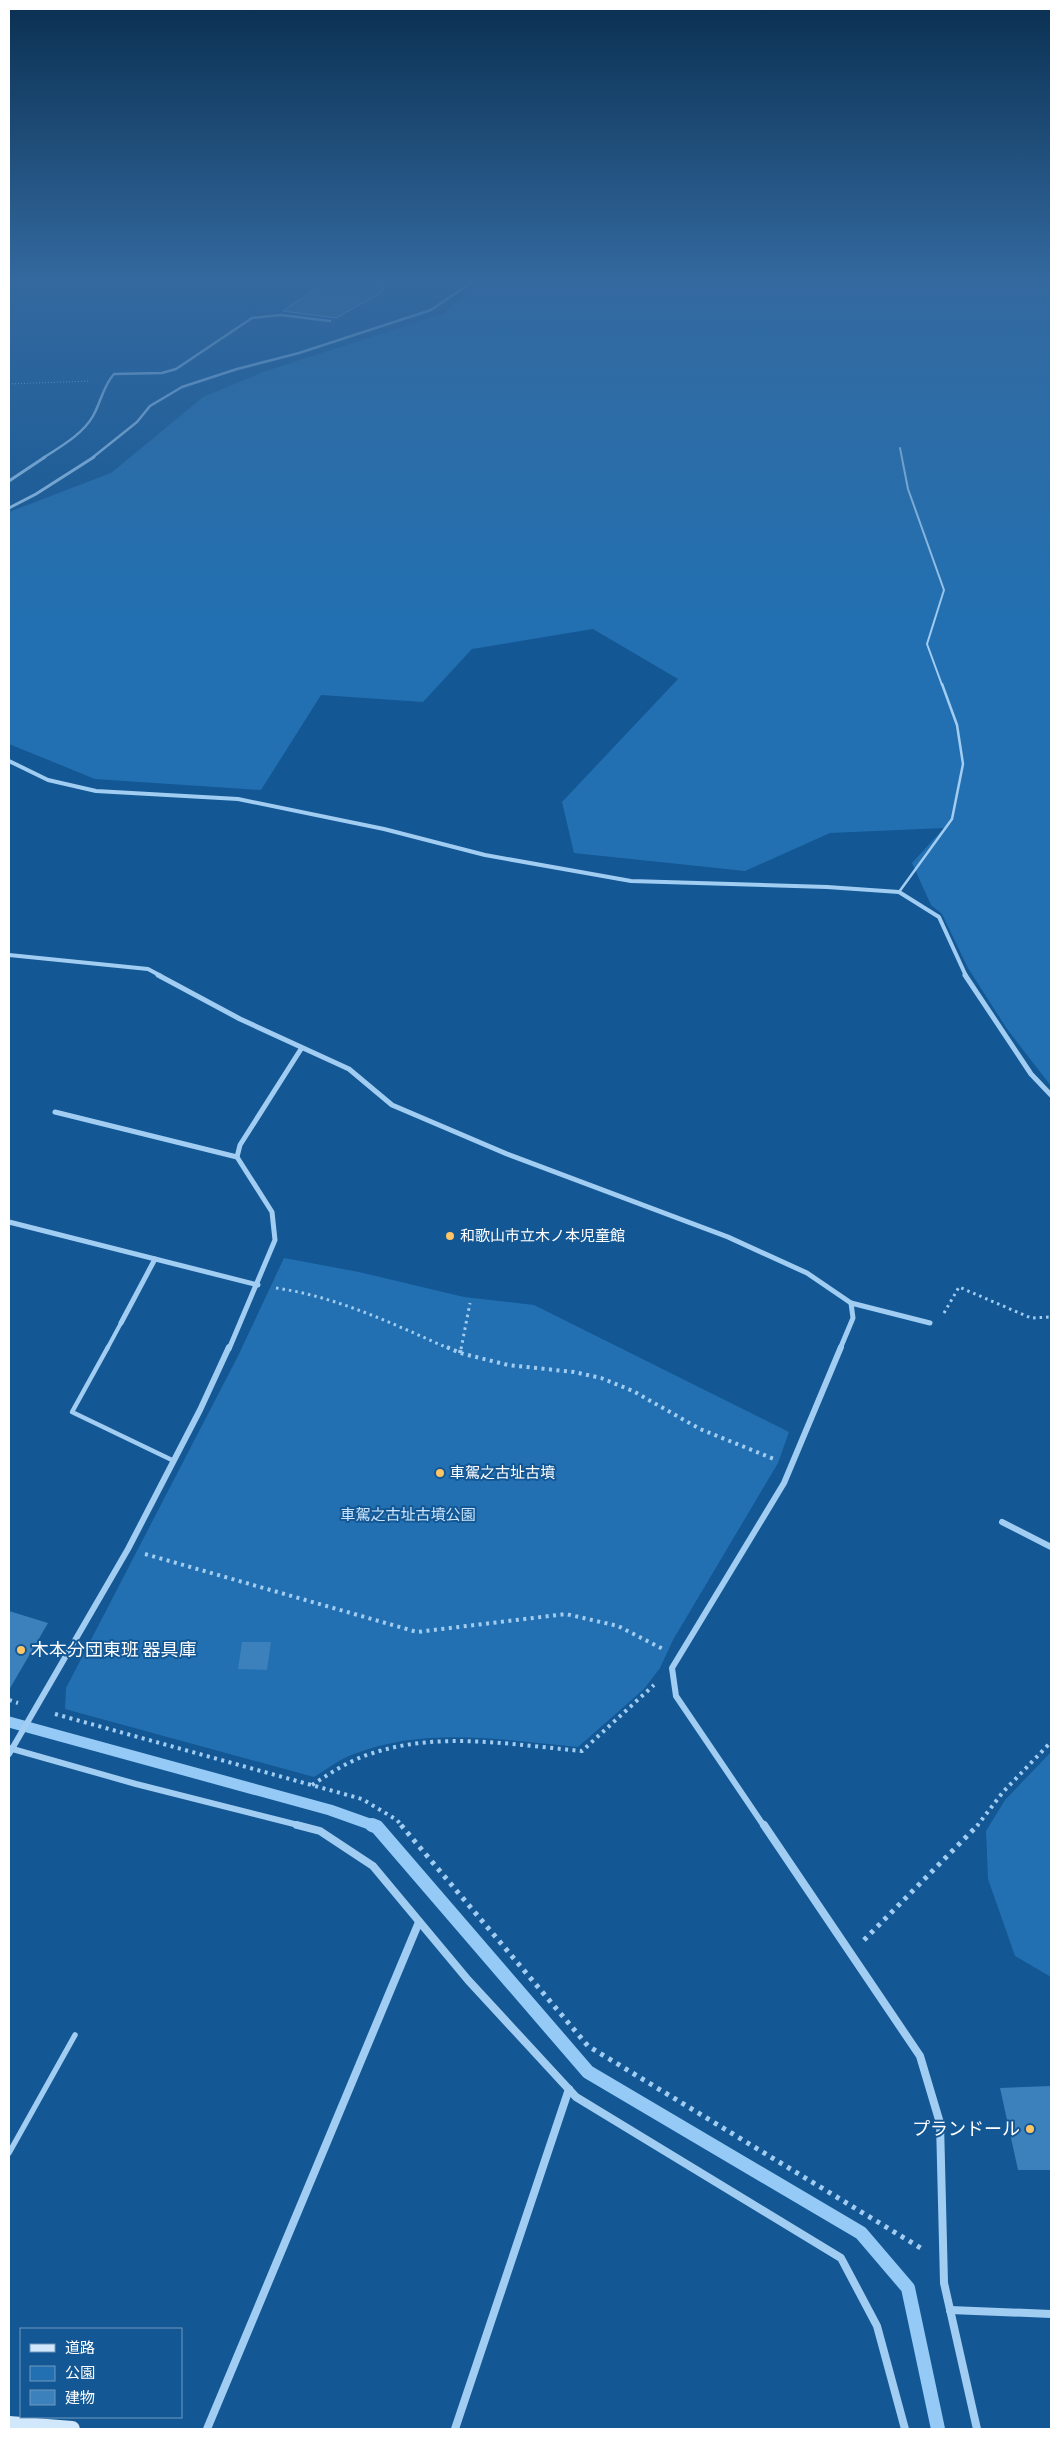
<svg xmlns="http://www.w3.org/2000/svg" width="1060" height="2438" font-family="'Source Sans 3','Noto Sans JP',sans-serif">
<style>
.green{fill:#2270b1}
.water{fill:#3d6d99;stroke:#94caf5}
.lines{fill:none;stroke-linecap:round;stroke-linejoin:round}
.stream-far1{stroke:#94caf5;stroke-width:11}
.stream{stroke:#94caf5;stroke-width:14}
.building{fill:#3c80bc}
.path-far3{stroke:#a2cdf2;stroke-width:1;stroke-dasharray:1 2;stroke-linecap:butt}
.path-far2{stroke:#a2cdf2;stroke-width:3;stroke-dasharray:2.5 4;stroke-linecap:butt}
.path-far1{stroke:#a2cdf2;stroke-width:4;stroke-dasharray:3 4.5;stroke-linecap:butt}
.path{stroke:#a2cdf2;stroke-width:5;stroke-dasharray:4 5.5;stroke-linecap:butt}
.service-far4{stroke:#a2cdf2;stroke-width:2}
.service-far3{stroke:#a2cdf2;stroke-width:2.5}
.service-far2{stroke:#a2cdf2;stroke-width:4}
.service-far1{stroke:#a2cdf2;stroke-width:4.5}
.service{stroke:#a2cdf2;stroke-width:5.5}
.minor-far5{stroke:#a2cdf2;stroke-width:2.5}
.minor-far4{stroke:#a2cdf2;stroke-width:3}
.minor-far3{stroke:#a2cdf2;stroke-width:4}
.minor-far2{stroke:#a2cdf2;stroke-width:5}
.minor-far1{stroke:#a2cdf2;stroke-width:6}
.minor{stroke:#a2cdf2;stroke-width:8}
.secondary{stroke:#d1e8fc;stroke-width:16}
.poi-dot{fill:#ffc463;stroke:#135794;stroke-width:2}
.labels{text-anchor:middle;stroke-width:4;stroke-linejoin:round;paint-order:stroke}
.poi-label{font-size:15px;fill:#fff;stroke:#135794;text-anchor:start}
.park-label{font-size:15px;fill:#cae5fd;stroke:#135794}
.near-poi-label{font-size:18px;fill:#fff;stroke:#135794;text-anchor:start}
</style>
<rect width="100%" height="100%" fill="#135794"/>
<g class="green">
<polygon points="480,280 1051,280 1051,1086 1007,1029 968,968 942,914 931,905 912,863 944,828 830,833 745,871 574,853 562,802 678,679 593,629 472,649 423,702 321,695 261,790 95,779 9,744 9,512 111,473 203,397 263,372 445,313"/>
<path d="M284,1258L359,1272L464,1297L534,1305L789,1432L778,1463L673,1640L660,1668L644,1689L578,1747C503,1740 426,1726 354,1754C340,1759 327,1769 314,1777L65,1709L66,1688L238,1356Z"/>
<polygon points="1051,1752 1051,1977 1015,1956 988,1879 986,1831 1005,1800"/>
</g>
<polygon class="water" points="329,280 384,280 382,292 336,318 283,311"/>
<g class="lines">
<polyline class="stream-far1" points="9,1722 330,1810 375,1826"/>
<polyline class="stream" points="372,1825 377,1827 588,2072 861,2233 908,2288 938,2429"/>
</g>
<g class="building">
<polygon points="9,1611 48,1623 9,1690"/>
<polygon points="242,1642 271,1642 267,1670 238,1669"/>
<polygon points="1051,2086 1051,2170 1018,2170 1000,2088"/>
</g>
<g class="lines">
<polyline class="path-far3" points="9,384 90,381"/>
<g class="path-far2">
<path d="M276,1288C338,1297 393,1324 450,1349"/>
<polyline points="944,1313 959,1287 1031,1318 1051,1317"/>
<polyline points="461,1349 470,1303"/>
</g>
<g class="path-far1">
<polyline points="447,1347 460,1353 508,1365 574,1372 601,1378 633,1391 700,1429 774,1459"/>
<polyline points="460,1353 461,1347"/>
<polyline points="145,1554 417,1632 566,1614 618,1626 663,1649"/>
<polyline points="9,1700 18,1703"/>
<polyline points="55,1714 362,1799 397,1820 402,1826"/>
<path d="M312,1785C332,1772 350,1760 373,1753C439,1731 515,1745 582,1751L654,1685"/>
<polyline points="977,1826 1003,1792 1051,1742"/>
</g>
<g class="path">
<polyline points="401,1825 588,2046 924,2250"/>
<polyline points="864,1940 978,1825"/>
</g>
<polyline class="service-far4" points="900,448 908,489 944,590 927,644 942,685"/>
<polyline class="service-far3" points="899,892 952,819 963,764 957,725 942,684"/>
<polyline class="service-far2" points="107,1349 121,1323"/>
<polyline class="service-far1" points="108,1347 72,1412 174,1461"/>
<polyline class="service" points="9,2153 75,2035"/>
<g class="minor-far5">
<path d="M43,458C60,447 83,434 93,416C101,402 103,386 114,374L162,373L176,369L252,318L281,315L330,321"/>
<polyline points="92,458 137,422 150,406 182,387 237,369 299,353 431,310 475,280"/>
</g>
<g class="minor-far4">
<polyline points="9,481 45,457"/>
<polyline points="9,508 36,494 94,457"/>
</g>
<g class="minor-far3">
<polyline points="9,761 48,780 96,791 238,799 384,829 485,855 631,881 827,887 899,892 939,917 966,976"/>
<polyline points="9,955 148,969 161,976"/>
</g>
<g class="minor-far2">
<polyline points="158,975 240,1019 349,1069 392,1105 507,1154 728,1237 807,1273 851,1303 853,1318 840,1349"/>
<polyline points="965,975 1031,1074 1051,1095"/>
<polyline points="55,1112 237,1157"/>
<polyline points="9,1222 258,1285"/>
<polyline points="851,1303 930,1323"/>
<polyline points="121,1323 155,1259"/>
<polyline points="229,1349 275,1240 272,1212 237,1157 240,1145 301,1049"/>
</g>
<g class="minor-far1">
<polyline points="1002,1522 1051,1547"/>
<polyline points="9,1748 136,1784 302,1826"/>
<polyline points="9,1754 128,1549 200,1410 229,1347"/>
<polyline points="764,1826 676,1696 672,1668 784,1483 841,1347"/>
</g>
<g class="minor">
<polyline points="297,1825 320,1831 373,1866 468,1980 576,2097 841,2258 877,2326 905,2429"/>
<polyline points="764,1825 920,2056 940,2123 944,2283 977,2429"/>
<polyline points="950,2310 1051,2314"/>
<polyline points="207,2429 419,1922"/>
<polyline points="455,2429 569,2089"/>
</g>
<polyline class="secondary" points="9,2424 72,2429"/>
</g>
<linearGradient id="sky" x2="0" y2="1"><stop stop-color="#0a3051"/><stop offset="0.45" stop-color="#33699f"/><stop offset="1" stop-color="#33699f" stop-opacity="0"/></linearGradient>
<rect width="1060" height="622" fill="url(#sky)"/>
<g class="poi-dot">
<circle cx="450" cy="1236" r="5"/>
<circle cx="440" cy="1473" r="5"/>
<circle cx="21" cy="1650" r="5"/>
<circle cx="1030" cy="2129" r="5"/>
</g>
<g class="labels">
<g class="poi-label">
<text x="460" y="1241">和歌山市立木ノ本児童館</text>
<text x="450" y="1478">車駕之古址古墳</text>
</g>
<g class="park-label">
<text x="408" y="1520">車駕之古址古墳公園</text>
</g>
<g class="near-poi-label">
<text x="31" y="1656">木本分団東班 器具庫</text>
<text x="1020" y="2135" text-anchor="end">プランドール</text>
</g>
</g>
<rect width="1060" height="2438" fill="none" stroke="#ffffff" stroke-width="20"/>
<rect x="20" y="2328" width="162" height="90" fill="#135794" stroke="#719abf"/>
<rect x="30" y="2344" width="25" height="8" fill="#d1e8fc" stroke="#719abf"/>
<text x="65" y="2353" font-size="15" fill="#ffffff">道路</text>
<rect x="30" y="2366" width="25" height="15" fill="#2270b1" stroke="#719abf"/>
<text x="65" y="2378" font-size="15" fill="#ffffff">公園</text>
<rect x="30" y="2390" width="25" height="15" fill="#3c80bc" stroke="#719abf"/>
<text x="65" y="2403" font-size="15" fill="#ffffff">建物</text>
</svg>
